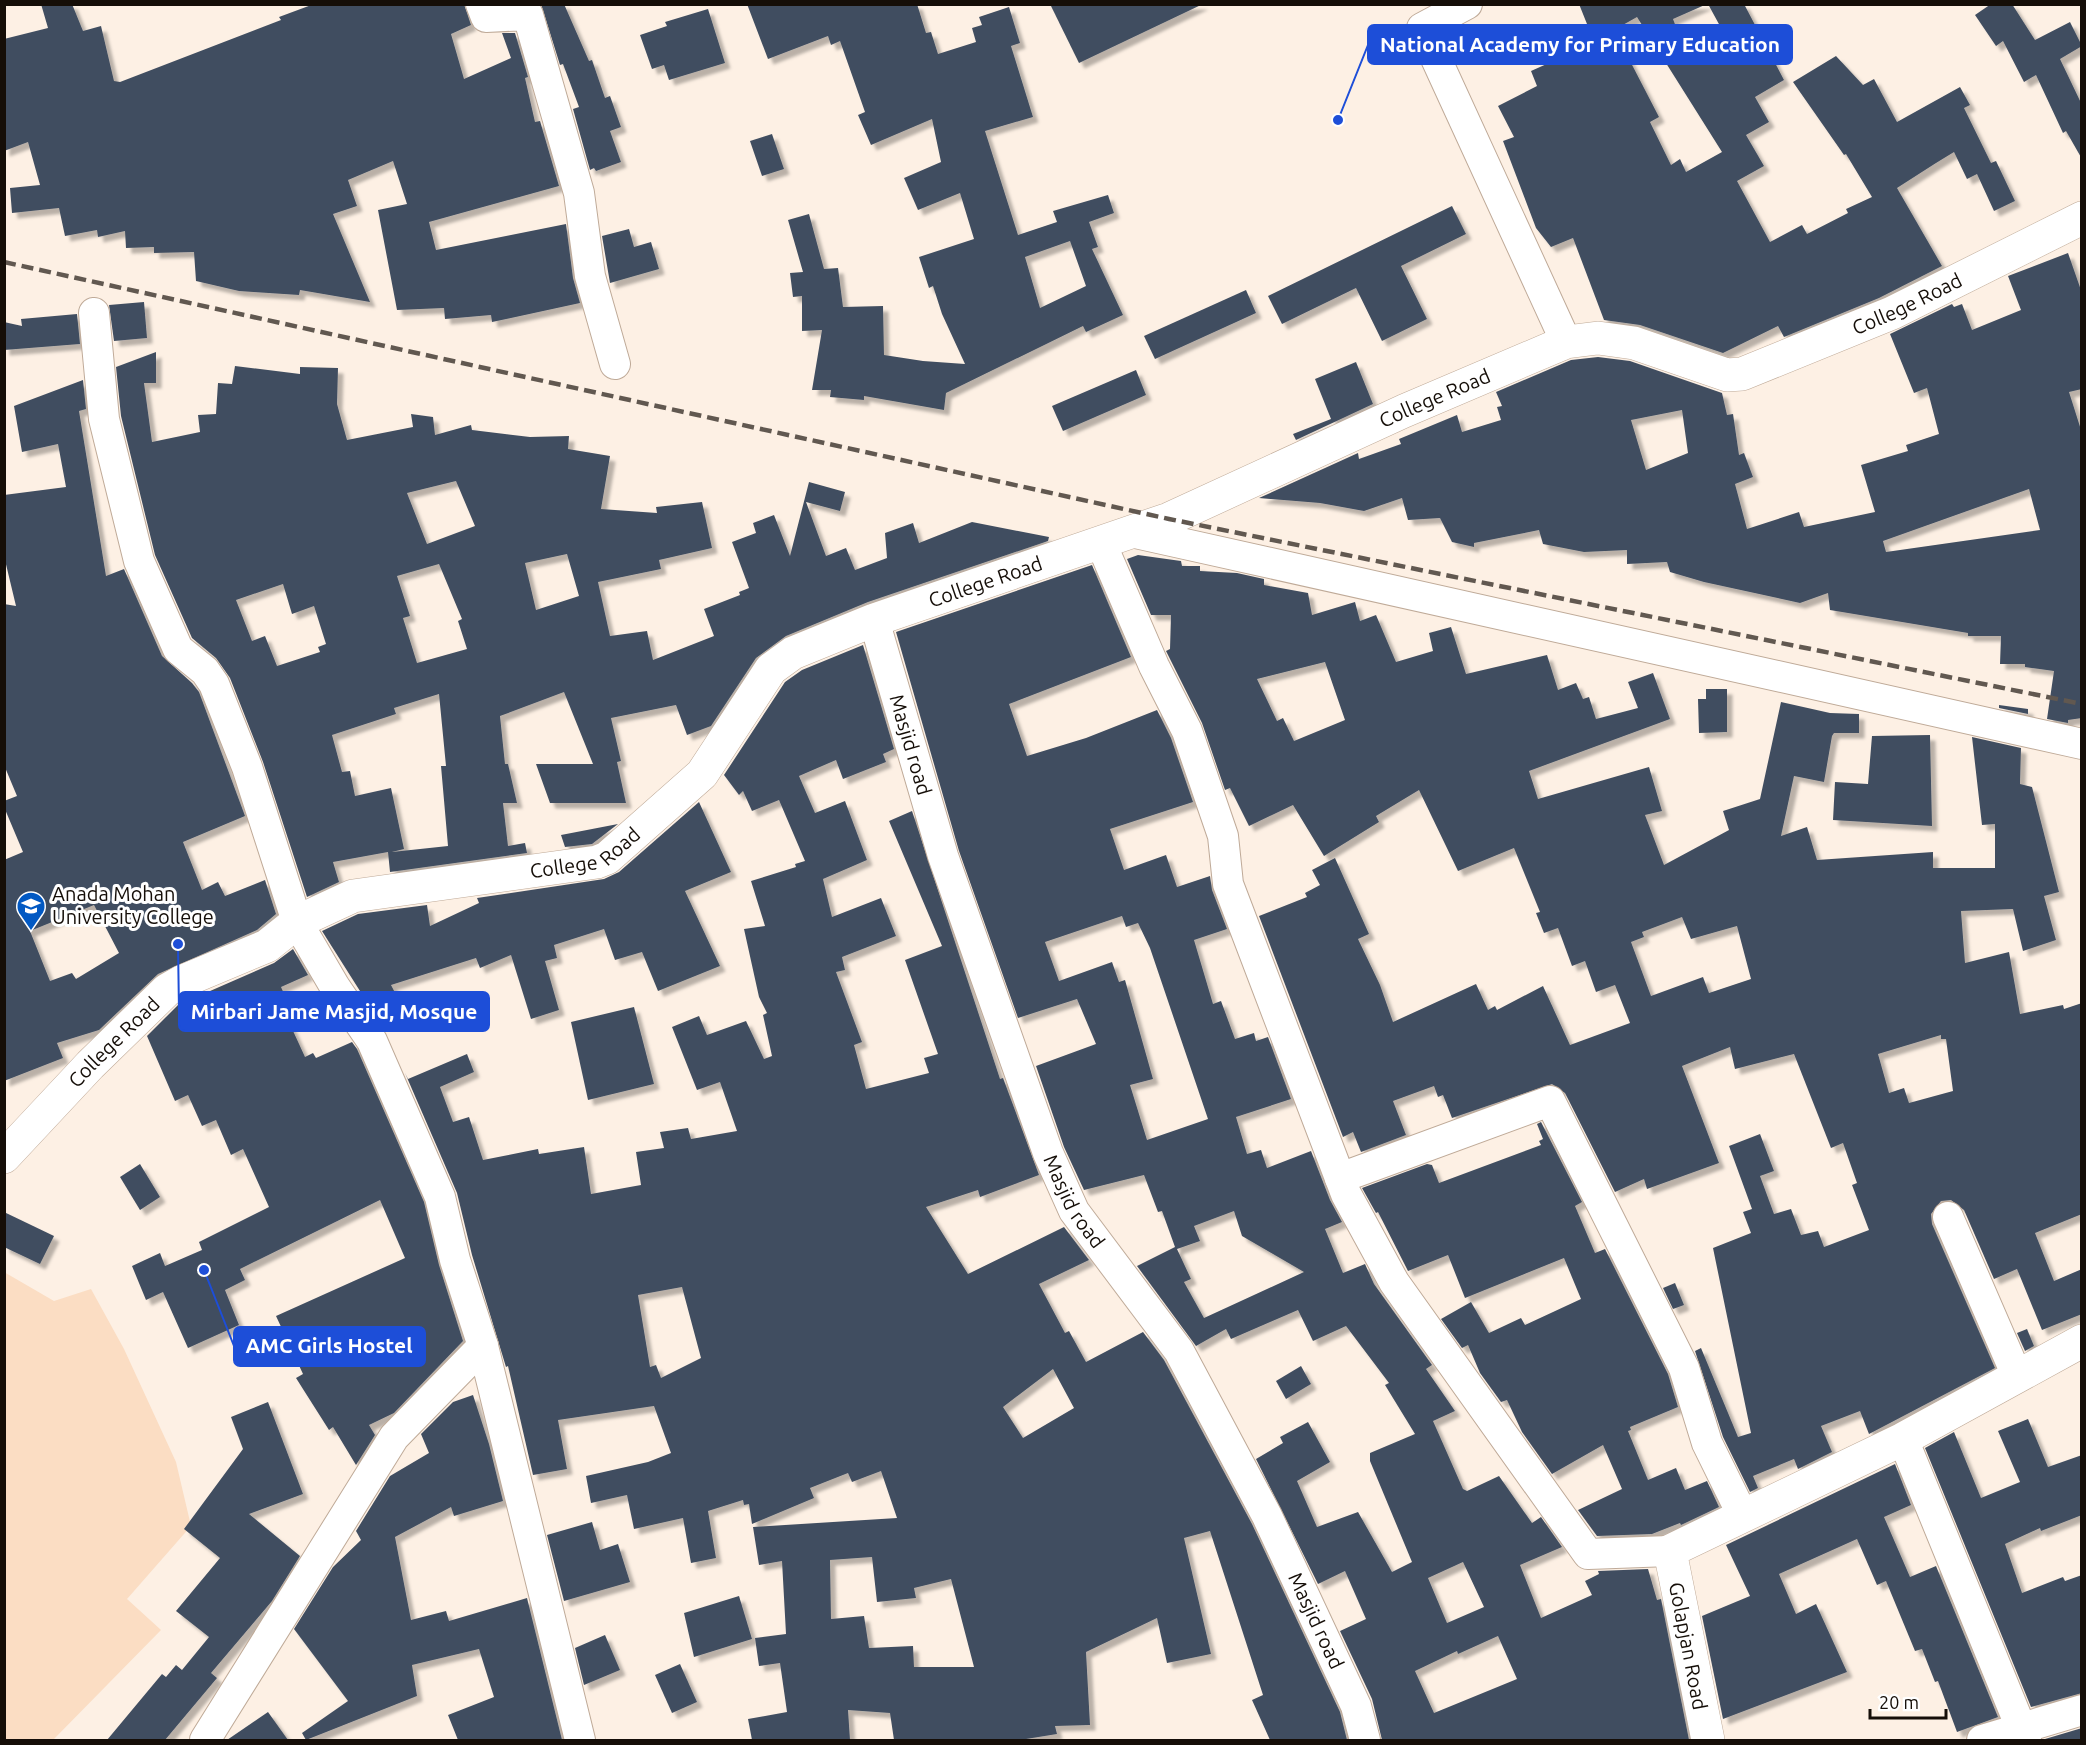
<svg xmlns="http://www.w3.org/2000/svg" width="2086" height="1745" font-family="Ubuntu,sans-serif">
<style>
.green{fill:#fbddc3}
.building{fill:#414e60;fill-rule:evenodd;filter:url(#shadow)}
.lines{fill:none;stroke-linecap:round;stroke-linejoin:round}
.minor-casing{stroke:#bfaa98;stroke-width:32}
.tertiary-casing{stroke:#bfaa98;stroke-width:34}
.minor{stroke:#fff;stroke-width:30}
.tertiary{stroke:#fff;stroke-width:33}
.rail{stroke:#615850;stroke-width:4.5;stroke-dasharray:12 6;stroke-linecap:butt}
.labels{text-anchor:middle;stroke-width:6;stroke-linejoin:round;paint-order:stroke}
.street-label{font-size:20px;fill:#150e08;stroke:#fff}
.poi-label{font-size:20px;fill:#150e08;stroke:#fff;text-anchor:start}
.leader{fill:none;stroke:#1d4ed8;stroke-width:2}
.callout-dot{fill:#1d4ed8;stroke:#fff;stroke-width:2}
.callout{fill:#1d4ed8;stroke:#1d4ed8;stroke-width:2}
.callout-label{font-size:21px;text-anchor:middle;font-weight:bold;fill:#fff}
</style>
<defs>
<filter id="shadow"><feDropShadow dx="5.5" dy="5.5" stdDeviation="1.5" flood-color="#0004"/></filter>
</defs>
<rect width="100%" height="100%" fill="#fdf0e4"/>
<polygon class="green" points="4,1272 54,1301 91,1289 124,1349 176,1462 191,1526 127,1599 161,1630 53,1740 5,1740"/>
<g class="building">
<polygon points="41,4 72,4 83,31 101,26 114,81 120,82 281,20 279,17 314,4 464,4 471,25 451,34 464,79 511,58 502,33 515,33 528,77 525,78 535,122 540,121 559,186 429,222 436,250 566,224 573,278 580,303 492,322 491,315 445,319 444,308 397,310 378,210 407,204 393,161 348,180 357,206 333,214 370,302 300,290 299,295 239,291 196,281 194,252 154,253 154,247 126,248 125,231 98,237 97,230 65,236 59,208 12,213 10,188 40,185 28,142 4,151 4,39 48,28"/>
<polygon points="541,4 564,4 589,61 592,60 605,98 610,96 621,127 610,131 621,162 596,171 594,168 590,170 573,109 579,107 563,64 560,65"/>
<path d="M747,4H917L926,33L931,32L938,54L976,42L972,28L982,25L979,17L1009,7L1020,43L1011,46L1033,117L985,131L1018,235L1057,222L1053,211L1108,195L1114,213L1089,222L1098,247L1092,249L1123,315L1086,332L1083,326L946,393L944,410L864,396V400L830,397L831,390H812L822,330L802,331V296L793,297L790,273L803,272L788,220L809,214L824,269L838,268L843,307L883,306L884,355L923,361L965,364L942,314L933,286L929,288L919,257L974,239L960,193L918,210L904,178L941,162L932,119L871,145L858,115L865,112L840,41L831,45L828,36L768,59ZM1070,241L1086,286L1040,308L1025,257Z"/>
<polygon points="1050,4 1203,4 1079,63"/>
<path d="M1579,4H1707L1673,19L1689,61L1726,37L1708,4H1744L1784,80L1755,97L1769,122L1746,135L1764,166L1737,181L1770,242L1802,225L1807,234L1848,213L1846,209L1872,197L1846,154L1844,155L1793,82L1836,56L1863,85L1874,79L1897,122L1960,87L1970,105L1964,108L1991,163L1996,161L2015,201L1994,211L1977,174L1967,179L1954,152L1936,163L1897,188L1942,266L1879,298L1784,337L1778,326L1723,353L1640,325L1604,320L1573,238L1551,247L1536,228L1503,141L1514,137L1498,106L1537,86L1531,71L1569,54L1567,48L1584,41L1583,38L1591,34ZM1637,17L1722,152L1686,172L1680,159L1671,165L1650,122L1659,117L1614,30Z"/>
<polygon points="1991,4 2012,4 2035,40 2070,22 2082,46 2060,59 2082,105 2082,159 2066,131 2063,133 2036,75 2024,82 2003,41 1996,46 1975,15"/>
<polygon points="708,9 725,63 669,80 664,65 652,69 640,35 667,26 665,22"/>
<polygon points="772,134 784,169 762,176 750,141"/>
<polygon points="1452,206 1466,234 1401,266 1427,319 1382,341 1356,288 1282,324 1268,296"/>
<polygon points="629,229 634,247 651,242 659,269 610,283 602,236"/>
<path d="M2068,253L2082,293V389L2069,392L2082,433V718L2068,720V723L2047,719L2054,671L2025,667V664H2000L2001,636H1968V633L1830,610L1828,593L1800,603L1704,582L1670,572L1667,562L1627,564V550L1584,552L1543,544L1539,530L1474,543V547L1452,542L1440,518L1408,520L1402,498L1364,511L1320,503L1259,498L1358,453L1359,459L1401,444L1399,439L1457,415L1462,432L1501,420L1497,407L1502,406L1496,392L1571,360L1598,357L1630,361L1722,393L1727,415L1733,414L1739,455L1744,453L1753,477L1735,484L1747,529L1799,512L1804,527L1875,512L1861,465L1908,451L1906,445L1939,434L1927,388L1914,393L1890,334L1952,304L1954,307L1962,304L1972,330L2021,310L2008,276ZM1682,410L1688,453L1646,470L1631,420ZM2029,489L2040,530L1886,552L1883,541Z"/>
<polygon points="1246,290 1256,313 1155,359 1144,336"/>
<polygon points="144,302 147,338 114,341 109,305"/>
<polygon points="77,314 80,344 4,350 4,322 22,326 21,319"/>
<path d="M156,352V383H144L152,442L200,432L198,415L216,414L218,383L232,384L235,366L300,374V367L338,368L337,404L347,440L413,427L411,414L433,417L435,435L471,425L472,430L530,437L569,436L568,449L610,456L601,509L657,513L656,507L702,502L712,548L659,560L661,569L598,582L610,636L647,631L653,660L714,636L704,609L740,595L739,592L749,588L732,542L756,533L753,523L774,515L790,556L809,482L845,492L840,511L806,502L826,556L846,548L855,570L887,558L885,533L913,523L919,543L972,522L1049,537L1048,541L868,602L786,636L756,658L711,726L687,735L676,705L611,718L621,761L617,762L626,803H550L536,764H593L564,692L500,716L505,764H508L517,803H503L508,846L525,843L527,853L390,872L388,852L333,862L339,882L307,897L263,762L230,678L216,658L192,638L155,555L121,416L116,367ZM456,481L475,526L427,544L407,493ZM567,554L579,596L536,610L525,563ZM439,564L462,619L458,621L467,649L417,663L403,618L410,616L397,576ZM283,584L292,614L314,606L326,644L318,647L320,652L277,666L265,636L252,641L236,600ZM439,694L446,766H441L448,846L392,852L404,849L391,788L355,796L350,771L342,772L332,735L396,714L394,708Z"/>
<polygon points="1356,362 1373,404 1296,440 1293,434 1331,419 1315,379"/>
<polygon points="1136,370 1146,395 1063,431 1052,406"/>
<path d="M83,380L86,409L79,411L106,576L124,569L162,656L192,683L199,692L245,816L183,842L202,890L218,882L225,896L265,880L276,914L257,930L158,974L99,1030L57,1043L63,1058L4,1081V860L23,852L4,807V801L17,796L4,765V604L16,606L4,556V495L66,487L58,444L22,452L14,406ZM94,905L119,953L76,979L72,973L50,981L30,931Z"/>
<path d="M1138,555L1181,561L1182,566H1200V571L1237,573L1264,579V585L1308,593L1312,615L1355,602L1360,621L1376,615L1396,662L1433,651L1429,633L1451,627L1466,674L1547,655L1558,690L1576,683L1583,699L1589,697L1596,719L1638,708L1628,682L1653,673L1670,719L1529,771L1538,799L1649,767L1662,811L1645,815L1664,865L1729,830L1723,811L1760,799L1781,702L1830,713L1859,714V733H1834L1832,736L1824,782L1794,776L1781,836L1807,827L1817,860L1933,852V868H1995V824L1982,825L1972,737L2021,748L2020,784L2032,787L2059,892L2044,896L2056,940L2023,951L2013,909L1961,911L1965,963L2009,952L2020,1014L2063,1005L2064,1009L2082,1003V1214L2035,1233L2054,1281L2082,1269V1314L2042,1330L2017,1269L1994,1279L1964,1210L1951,1200L1941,1201L1931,1214L1932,1224L1995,1368L1869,1434L1860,1411L1821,1426L1832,1452L1798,1469L1794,1459L1753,1476L1758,1488L1750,1492L1723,1437L1695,1351L1701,1348L1738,1437L1751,1433L1713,1248L1751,1233L1743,1212L1752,1209L1729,1146L1760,1134L1774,1171L1760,1176L1774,1214L1791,1209L1801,1235L1818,1231L1824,1247L1869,1230L1852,1185L1857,1183L1843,1143L1831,1148L1794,1054L1735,1069L1730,1047L1682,1066L1719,1163L1647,1189L1644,1179L1615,1192L1565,1093L1552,1084L1452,1118L1443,1095L1438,1097L1434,1086L1393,1101L1406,1135L1361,1152L1353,1132L1343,1137L1259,916L1307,897L1305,893L1320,885L1312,870L1335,858L1369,934L1358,939L1380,985L1393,1022L1476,984L1488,1010L1495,1006L1497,1010L1543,986L1570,1045L1630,1023L1615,985L1596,992L1585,961L1572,966L1558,928L1544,933L1536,913L1540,912L1514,848L1458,871L1419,790L1376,816L1379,822L1324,856L1293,805L1249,826L1230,788L1225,790L1202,723L1166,651L1170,649L1171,615H1151L1127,559ZM1325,662L1345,720L1294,741L1283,718L1277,721L1257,679ZM1682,917L1691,939L1737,926L1751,979L1709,993L1703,977L1651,996L1631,942L1644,937L1642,932ZM1941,1035V1039H1946L1953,1091L1909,1103L1904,1088L1889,1093L1878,1054Z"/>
<path d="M1092,565L1131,657L1009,704L1027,756L1086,738L1157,710L1171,738L1193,802L1110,829L1124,870L1166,855L1177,887L1210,876L1212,890L1227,929L1194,940L1213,1004L1221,1001L1235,1039L1254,1033L1256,1041L1268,1037L1291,1099L1236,1117L1247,1154L1261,1150L1267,1168L1311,1151L1330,1200L1342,1222L1325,1229L1343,1273L1365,1264L1374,1284L1432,1365L1426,1369L1455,1411L1433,1421L1463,1489L1467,1491L1499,1476L1532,1523L1541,1517L1562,1547L1520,1565L1541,1618L1592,1595L1585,1581L1599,1574L1598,1571L1648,1569L1657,1600L1661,1599L1689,1740H1382L1372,1699L1340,1631L1366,1619L1345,1571L1318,1584L1256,1459L1283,1443L1280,1437L1308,1422L1330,1462L1297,1481L1317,1527L1358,1512L1392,1572L1412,1562L1370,1461V1453L1415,1434L1385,1385L1389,1383L1346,1326L1313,1341L1298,1310L1231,1339L1226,1329L1196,1346L1137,1266L1175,1247L1162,1211L1158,1212L1144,1175L1084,1190L1064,1147L1036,1066L1096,1044L1077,999L1018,1018L959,851L896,632ZM1122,916L1126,927L1138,923L1150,948L1208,1119L1147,1140L1130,1085L1153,1079L1125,980L1119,982L1112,962L1059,981L1045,942ZM1234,1211L1242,1236L1304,1272L1204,1318L1184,1282L1191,1279L1177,1249L1200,1241L1194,1226ZM1463,1562L1484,1607L1447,1623L1428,1578ZM1498,1636L1517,1679L1434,1713L1415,1671L1457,1651L1458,1654Z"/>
<path d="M863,645L894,749L883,754L886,762L843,779L836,760L799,776L815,813L845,801L867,860L823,879L832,917L881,898L896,936L842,957L845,970L836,972L862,1042L854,1045L866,1089L929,1073L924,1058L938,1054L905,960L942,946L889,821L912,811L1000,1079L1003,1078L1039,1175L980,1197L978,1190L926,1207L968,1274L1064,1227L1089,1260L1039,1284L1065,1333L1069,1331L1086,1362L1143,1332L1164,1360L1252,1524L1340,1712L1347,1740H1270L1252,1700L1263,1695L1210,1531L1184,1538L1211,1654L1167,1663L1157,1618L1086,1652L1090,1725L1055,1726L1057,1734L1020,1740H894L890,1713L848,1710L850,1740H752L748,1719L787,1712L780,1663L759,1666L755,1638L786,1634L782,1561L759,1565L753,1527L897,1518L881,1471L852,1482L848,1473L810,1488L814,1498L752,1524L749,1504L744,1505L743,1500L708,1511L716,1558L691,1563L683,1518L634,1529L627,1495L591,1503L586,1476L648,1462L671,1453L654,1406L558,1420L567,1469L533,1475L508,1366L506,1367L472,1255L457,1193L405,1073L408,1079L467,1054L474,1072L440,1087L453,1122L469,1117L483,1160L538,1149L539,1154L584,1147L591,1194L641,1185L636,1152L664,1148L660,1132L688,1128L691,1139L737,1131L720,1082L697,1090L672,1027L699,1016L707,1035L746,1021L764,1059L772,1056L763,1015L767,1013L759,997L744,929L765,926L751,881L796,867L795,864L805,861L779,800L752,811L743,791L739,795L724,775L785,682L802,670ZM682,1287L701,1358L661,1378L656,1365L650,1367L638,1295ZM1053,1369L1074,1408L1023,1438L1003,1407ZM872,1557L877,1602L916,1598L914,1588L951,1579L974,1667H914L913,1646L869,1648L864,1616L831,1619L830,1560Z"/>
<polygon points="1706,689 1727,689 1727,732 1699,733 1698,699 1706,699"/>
<polygon points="1999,705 2028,709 2028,714 1999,708"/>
<polygon points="1930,735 1932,826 1833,820 1835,782 1868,784 1872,736"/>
<polygon points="699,802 731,872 685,891 720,966 658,991 642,952 615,960 604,929 554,945 557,958 545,961 559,1010 531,1019 511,955 480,968 476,958 391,985 403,1008 379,1021 322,931 358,914 427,905 430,926 479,903 477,898 604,879 619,872"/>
<polygon points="618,824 592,844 565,847 561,835"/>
<polygon points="293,949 308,975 281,987 290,1007 283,1009 305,1057 313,1053 316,1058 352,1042 357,1049 424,1202 439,1265 463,1341 394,1413 369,1425 375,1435 356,1465 333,1427 329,1430 296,1378 303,1374 276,1316 405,1258 380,1200 240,1269 245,1280 225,1290 239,1325 188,1348 163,1292 146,1300 132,1266 160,1253 165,1266 202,1250 199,1242 269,1207 243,1149 231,1155 216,1120 202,1126 188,1095 175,1101 147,1036 178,1005 274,963"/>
<polygon points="634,1007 654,1084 588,1100 571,1022"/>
<polygon points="1541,1122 1582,1202 1575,1206 1595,1253 1605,1249 1668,1374 1678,1407 1630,1427 1631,1430 1628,1431 1648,1480 1676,1468 1685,1490 1707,1481 1719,1507 1681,1525 1680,1523 1652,1534 1597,1536 1578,1510 1622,1489 1603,1445 1552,1474 1522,1432 1507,1400 1501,1402 1480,1373 1468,1345 1462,1348 1441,1319 1471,1302 1489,1333 1521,1318 1525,1325 1581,1299 1564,1258 1465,1298 1448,1255 1408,1271 1378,1212 1376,1213 1362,1188 1427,1164 1432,1165 1439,1183 1541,1145 1539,1141 1543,1139 1537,1124"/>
<polygon points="140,1164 160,1197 140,1210 120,1177"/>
<polygon points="4,1212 54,1236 40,1264 4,1247"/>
<polygon points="1675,1283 1684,1305 1673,1309 1663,1288"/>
<polygon points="2027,1329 2034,1346 2025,1351 2017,1333"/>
<polygon points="1301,1366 1311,1384 1286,1399 1276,1381"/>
<polygon points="473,1395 489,1444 503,1501 454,1516 451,1507 395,1537 411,1620 446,1611 449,1621 527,1598 562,1740 458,1740 448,1715 494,1697 479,1649 412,1665 417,1696 306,1740 302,1733 348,1701 294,1629 333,1567 361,1540 356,1531 390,1476 429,1453 421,1434 453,1402"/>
<polygon points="268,1402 303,1494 249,1514 300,1556 272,1601 211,1673 217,1678 165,1740 107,1740 162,1674 166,1677 176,1665 182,1670 209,1637 176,1611 220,1558 184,1529 243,1449 231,1417"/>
<polygon points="2028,1419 2048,1467 2082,1455 2082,1515 2041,1531 2040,1528 2005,1544 2022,1593 2063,1577 2065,1581 2082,1575 2082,1693 2031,1707 1925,1448 1954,1432 1981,1498 2020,1482 1998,1431"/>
<polygon points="1895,1464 1911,1505 1884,1517 1910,1577 1936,1566 1998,1717 1957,1732 1938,1681 1935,1682 1922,1649 1915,1651 1886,1581 1877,1585 1857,1539 1779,1574 1796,1614 1816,1604 1847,1672 1723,1719 1702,1616 1750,1596 1726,1545"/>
<polygon points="592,1522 600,1550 618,1544 630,1582 564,1601 547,1535"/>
<polygon points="739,1596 752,1639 694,1657 684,1613"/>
<polygon points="605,1635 620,1670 584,1685 575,1648"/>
<polygon points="680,1664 697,1702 672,1713 655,1675"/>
<polygon points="268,1712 288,1740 227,1740"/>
<polygon points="2082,1728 2082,1740 2045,1740 2045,1739"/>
</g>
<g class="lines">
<g class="minor-casing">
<g id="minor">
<polyline points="481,4 486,17 528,15 579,193 590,276 615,364"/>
<polyline points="1467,4 1422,28 1566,342"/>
<polyline points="94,313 104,419 139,561 178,649 205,671 214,684 247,767 297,922 335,987 372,1041 440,1197 455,1260 483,1346 580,1740"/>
<polyline points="1131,532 2082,744"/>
<polyline points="1101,543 1154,666 1187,731 1223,836 1228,884 1346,1194 1394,1282 1588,1554 1670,1551"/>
<path id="s1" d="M874,620L943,856L1048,1153L1074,1211L1179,1351L1267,1516L1356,1706L1365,1740"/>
<polyline points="1340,1178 1550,1101 1684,1368 1707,1443 1743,1516"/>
<polyline points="1948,1217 2017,1376"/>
<polyline points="1903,1439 2026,1740"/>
<polyline points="205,1740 394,1437 483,1346"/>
<polyline points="1982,1740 2082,1710"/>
</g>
</g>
<g class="tertiary-casing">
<g id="tertiary">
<path id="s2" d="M4,1157L90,1065L167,990L181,982L267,946L297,922L353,896L597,862L607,858L702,774L771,669L793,653L874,620L1169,519L1404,411L1566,342L1598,338L1634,343L1727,375L1742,374L1892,313L2082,218"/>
<polyline points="1708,1740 1670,1551 1903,1439 2082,1341"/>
</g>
</g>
<use href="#minor" class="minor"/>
<use href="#tertiary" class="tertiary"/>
<polyline class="rail" points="4,262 1169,519 2082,704"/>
</g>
<defs>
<g id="university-pin" transform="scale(1.5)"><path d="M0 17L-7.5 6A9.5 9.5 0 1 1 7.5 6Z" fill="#0259c3" stroke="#fff"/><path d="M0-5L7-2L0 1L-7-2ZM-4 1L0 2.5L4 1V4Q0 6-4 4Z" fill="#fff"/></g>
</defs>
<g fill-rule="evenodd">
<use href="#university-pin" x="31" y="906"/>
</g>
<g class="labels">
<g class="street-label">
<text dy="7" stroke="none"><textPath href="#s2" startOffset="2175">College Road</textPath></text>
<text dy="7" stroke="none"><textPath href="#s2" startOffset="1671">College Road</textPath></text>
<text dy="7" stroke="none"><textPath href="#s2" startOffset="1185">College Road</textPath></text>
<text dy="7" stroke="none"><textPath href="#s1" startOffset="130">Masjid road</textPath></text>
<text dy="7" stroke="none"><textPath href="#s2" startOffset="681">College Road</textPath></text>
<text dy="7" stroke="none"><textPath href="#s2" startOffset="159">College Road</textPath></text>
<text dy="7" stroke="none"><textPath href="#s1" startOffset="616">Masjid road</textPath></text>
<text dy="7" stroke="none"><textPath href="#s1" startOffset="1102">Masjid road</textPath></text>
<text transform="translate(1688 1646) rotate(79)" y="7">Golapjan Road</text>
</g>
<g class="poi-label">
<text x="52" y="901">Anada Mohan<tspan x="52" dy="23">University College</tspan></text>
</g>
</g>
<path class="leader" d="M1338 120L1368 45M178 944L179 1012M204 1270L234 1346"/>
<g class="callout-dot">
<circle cx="1338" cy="120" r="6"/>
<circle cx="178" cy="944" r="6"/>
<circle cx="204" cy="1270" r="6"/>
</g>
<g class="callout">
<rect x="1368" y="25" width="424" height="39" rx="6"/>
<rect x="179" y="992" width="310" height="39" rx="6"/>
<rect x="234" y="1327" width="191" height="39" rx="6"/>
</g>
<g class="callout-label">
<text x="1580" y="52">National Academy for Primary Education</text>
<text x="334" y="1019">Mirbari Jame Masjid, Mosque</text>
<text x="329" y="1353">AMC Girls Hostel</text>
</g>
<rect width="2086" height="1745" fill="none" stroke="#150e08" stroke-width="12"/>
<path d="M1870 1709v9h76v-9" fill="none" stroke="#150e08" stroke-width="3"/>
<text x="1879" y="1709" font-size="18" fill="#150e08" stroke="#ffffff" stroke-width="4.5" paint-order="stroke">20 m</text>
</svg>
